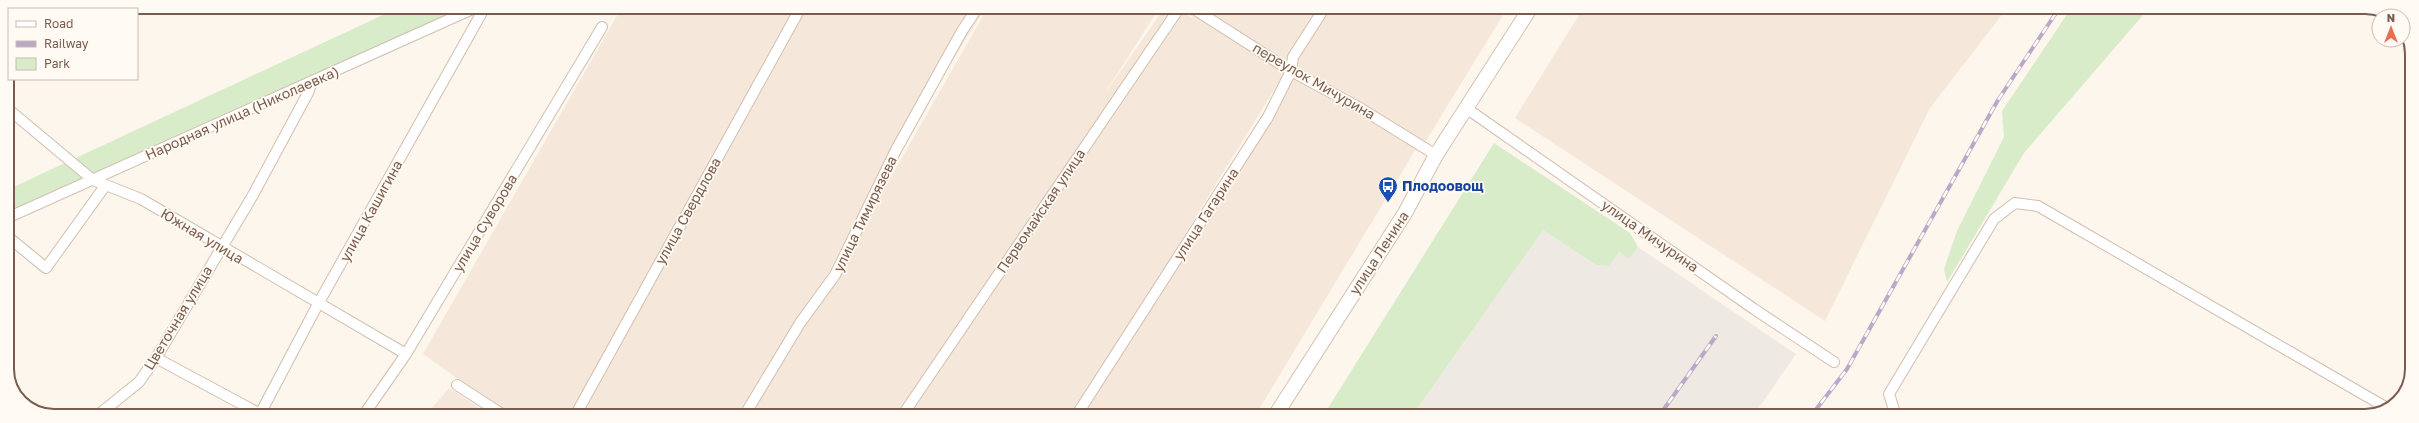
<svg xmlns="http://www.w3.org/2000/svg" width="2419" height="423" font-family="'Golos Text',sans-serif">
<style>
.residential{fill:#f5e8da}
.industrial{fill:#efe9e4}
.green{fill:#d8ecc9}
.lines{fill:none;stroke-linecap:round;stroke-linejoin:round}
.street-casing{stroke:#d1beb0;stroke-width:12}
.secondary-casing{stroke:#d6c0b0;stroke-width:16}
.street{stroke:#fff;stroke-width:10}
.secondary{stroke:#fff;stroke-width:14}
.rail-casing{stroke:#b9a8c9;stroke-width:4}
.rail{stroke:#fffaf3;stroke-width:2.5;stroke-dasharray:8;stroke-linecap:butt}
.labels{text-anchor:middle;stroke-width:3.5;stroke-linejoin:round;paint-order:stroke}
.street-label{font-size:14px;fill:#7a5c4d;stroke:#fffaf3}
.transit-label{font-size:14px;font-weight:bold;fill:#164399;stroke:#fffaf3;text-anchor:start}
.rim{fill:none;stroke:#7a5c4d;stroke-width:2}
</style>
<rect width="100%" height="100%" fill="#fdf6ec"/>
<g class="residential">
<polygon points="622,7 986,7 869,193 812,306 835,275 988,7 1160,7 1103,96 1165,7 1172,7 1195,19 1179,7 1508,7 1421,149 1417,147 1255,416 1077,416 1213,203 1250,134 1285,79 1282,77 1073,416 510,416 423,354"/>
<polygon points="1584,7 2008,7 1930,108 1825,321 1515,118"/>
<polygon points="449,388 491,416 425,416"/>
</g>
<polygon class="industrial" points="1543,230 1596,265 1609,266 1619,252 1629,259 1638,247 1796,354 1753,416 1412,416"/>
<g class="green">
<polygon points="400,7 467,7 7,215 7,190"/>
<polygon points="2072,7 2150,7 2024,153 1947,282 1944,269 1957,231 2004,137 2002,111"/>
<polygon points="1494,143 1630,233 1638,247 1629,259 1619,252 1609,266 1596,265 1543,230 1412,416 1323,416"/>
</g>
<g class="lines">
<g class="street-casing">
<g id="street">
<polyline points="1191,7 1291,71 1360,108 1436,155"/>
<polyline points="7,58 9,55"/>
<polyline points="7,108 93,180 141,199 406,354"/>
<polyline points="1466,108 1754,309 1834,362"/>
<polyline points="7,218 477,7"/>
<polyline points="7,236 46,268 105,186"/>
<polyline points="156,358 264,416"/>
<polyline points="457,385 505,416"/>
<polyline points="97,416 139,382 156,358 253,195 308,93 312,81"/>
<polyline points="259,416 318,304 485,7"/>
<polyline points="363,416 406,354 602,27"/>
<polyline points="575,416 801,7"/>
<polyline points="744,416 800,323 835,275 896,150 962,31 978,7"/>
<polyline points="902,416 1180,7"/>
<polyline points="1076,416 1268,117 1291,71 1293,57 1325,7"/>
<polyline points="1896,416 1889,394 1994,219 2015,203 2038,206 2387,408"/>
</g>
</g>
<g class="secondary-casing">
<polyline id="secondary" points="1275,416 1405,213 1436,155 1531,7"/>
</g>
<use href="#street" class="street"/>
<use href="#secondary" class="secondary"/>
<g class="rail-casing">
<g id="rail">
<polyline points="1659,416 1716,336"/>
<polyline points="1811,416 1847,369 1998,100 2060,7"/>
</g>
</g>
<use href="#rail" class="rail"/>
</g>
<defs>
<g id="bus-pin" transform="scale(1)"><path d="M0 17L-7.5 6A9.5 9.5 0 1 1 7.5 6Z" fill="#1a4fb4" stroke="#fffaf3"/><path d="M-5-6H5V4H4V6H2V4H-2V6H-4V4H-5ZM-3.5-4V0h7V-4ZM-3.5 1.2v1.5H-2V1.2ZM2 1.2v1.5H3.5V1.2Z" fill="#fff"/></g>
</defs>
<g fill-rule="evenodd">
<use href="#bus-pin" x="1388" y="186"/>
</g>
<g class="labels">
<g class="street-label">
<text transform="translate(1314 81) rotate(30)" y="5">переулок Мичурина</text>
<text transform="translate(242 113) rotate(-24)" y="5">Народная улица (Николаевка)</text>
<text transform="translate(371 211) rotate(-61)" y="5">улица Кашигина</text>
<text transform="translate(688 211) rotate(-61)" y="5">улица Свердлова</text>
<text transform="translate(1041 211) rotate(-56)" y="5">Первомайская улица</text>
<text transform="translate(865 214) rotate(-64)" y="5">улица Тимирязева</text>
<text transform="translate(1206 214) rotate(-57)" y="5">улица Гагарина</text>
<text transform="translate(485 223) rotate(-59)" y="5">улица Суворова</text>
<text transform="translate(202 236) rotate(31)" y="5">Южная улица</text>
<text transform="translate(1650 236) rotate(35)" y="5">улица Мичурина</text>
<text transform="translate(1379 253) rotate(-57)" y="5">улица Ленина</text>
<text transform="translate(178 318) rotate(-59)" y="5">Цветочная улица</text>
</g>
<g class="transit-label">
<text x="1402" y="191">Плодоовощ</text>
</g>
</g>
<path d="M0 0H2419V423H0ZM54 14H2365A40 40 0 0 1 2405 54V369A40 40 0 0 1 2365 409H54A40 40 0 0 1 14 369V54A40 40 0 0 1 54 14Z" fill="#fffaf3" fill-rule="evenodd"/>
<path class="rim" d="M54 14H2365A40 40 0 0 1 2405 54V369A40 40 0 0 1 2365 409H54A40 40 0 0 1 14 369V54A40 40 0 0 1 54 14Z"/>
<rect x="8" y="8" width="130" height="72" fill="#fffaf3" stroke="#cabbb1"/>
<rect x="16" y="21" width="20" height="6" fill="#ffffff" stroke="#cabbb1"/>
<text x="44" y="28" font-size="12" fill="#7a5c4d">Road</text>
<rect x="16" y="41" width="20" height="6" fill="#b9a8c9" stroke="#cabbb1"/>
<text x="44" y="48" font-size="12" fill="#7a5c4d">Railway</text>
<rect x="16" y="58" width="20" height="12" fill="#d8ecc9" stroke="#cabbb1"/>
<text x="44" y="68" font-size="12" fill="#7a5c4d">Park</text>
<g transform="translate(2391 28)"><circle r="19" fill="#fffaf3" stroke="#cabbb1"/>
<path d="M0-3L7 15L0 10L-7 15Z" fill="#e76f51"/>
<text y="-6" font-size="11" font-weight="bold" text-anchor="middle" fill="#7a5c4d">N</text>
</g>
</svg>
